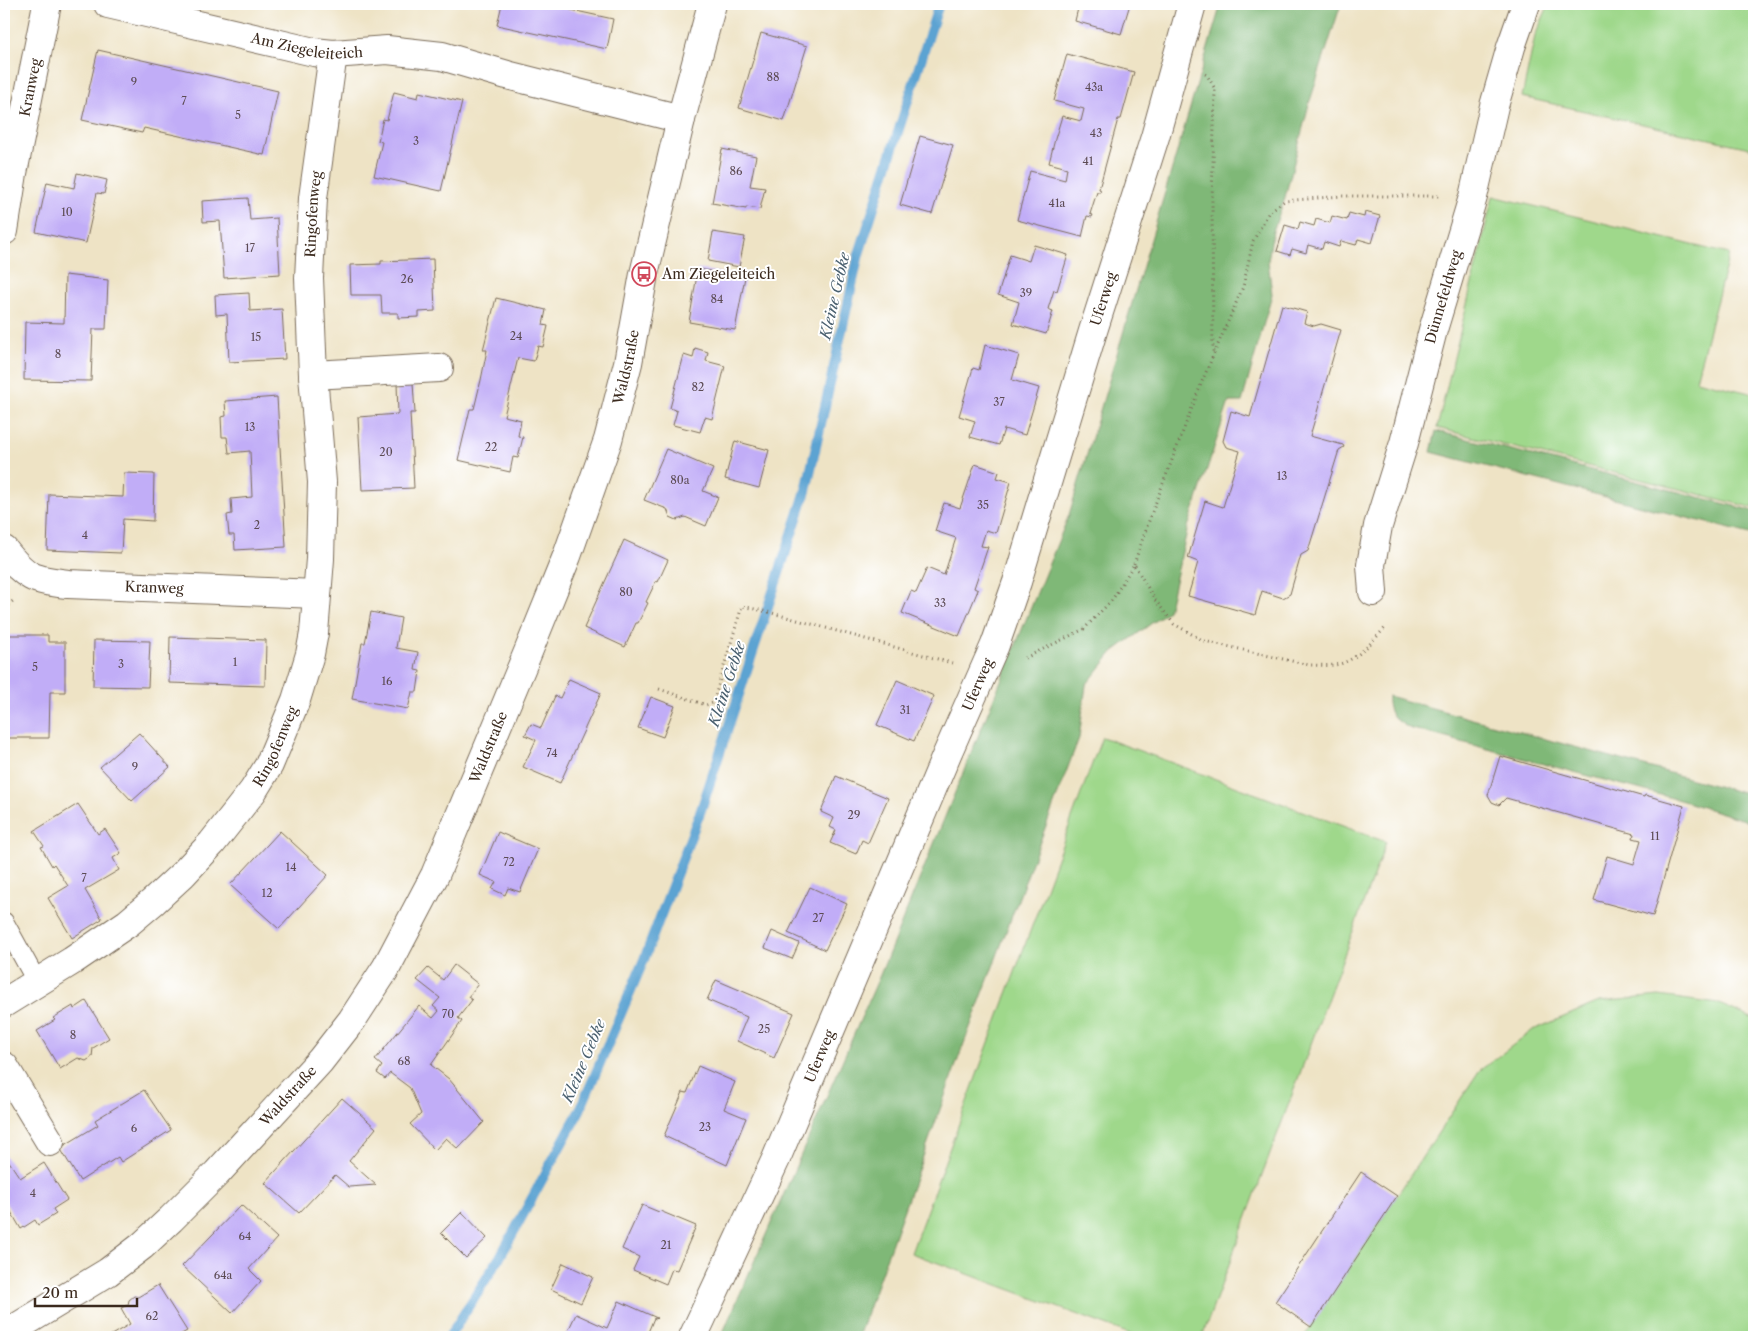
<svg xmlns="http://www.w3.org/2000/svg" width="1758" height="1341" font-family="'Libre Caslon Text',serif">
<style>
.green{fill:#9fd88b;stroke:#6d8154}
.forest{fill:#7fb877;stroke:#5d714a}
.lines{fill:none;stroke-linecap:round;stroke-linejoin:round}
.stream{stroke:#5ca3d2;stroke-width:10}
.building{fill:#c1adf7}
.service-casing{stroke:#7a6b58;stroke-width:21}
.minor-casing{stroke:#7a6b58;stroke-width:30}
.path{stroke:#7a6b58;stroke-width:3;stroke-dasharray:1 4;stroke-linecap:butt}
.service{stroke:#fff;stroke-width:19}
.minor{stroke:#fff;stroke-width:28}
.labels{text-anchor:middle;stroke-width:4;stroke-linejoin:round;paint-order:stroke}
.number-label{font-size:11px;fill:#5c4b54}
.street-label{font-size:14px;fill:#3b2a1e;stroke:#fff}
.poi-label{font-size:14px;fill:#3b2a1e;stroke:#fff;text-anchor:start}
.water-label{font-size:15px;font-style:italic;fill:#4a606f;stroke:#fff}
</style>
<rect width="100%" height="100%" fill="#fff"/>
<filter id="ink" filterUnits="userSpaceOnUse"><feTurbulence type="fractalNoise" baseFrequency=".02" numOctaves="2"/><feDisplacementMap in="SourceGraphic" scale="10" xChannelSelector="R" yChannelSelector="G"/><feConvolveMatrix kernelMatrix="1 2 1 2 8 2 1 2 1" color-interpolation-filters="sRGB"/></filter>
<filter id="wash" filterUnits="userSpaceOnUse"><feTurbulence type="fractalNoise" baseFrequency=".0096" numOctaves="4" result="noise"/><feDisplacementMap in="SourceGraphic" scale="20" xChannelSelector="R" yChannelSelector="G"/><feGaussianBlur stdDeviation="1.12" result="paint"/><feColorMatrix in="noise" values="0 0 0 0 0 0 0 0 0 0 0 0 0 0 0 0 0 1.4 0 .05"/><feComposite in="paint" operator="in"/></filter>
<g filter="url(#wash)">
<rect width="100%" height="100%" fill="#eee3c5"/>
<g class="green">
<polygon points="1549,4 1754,4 1754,149 1522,97 1535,36"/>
<polygon points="1493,196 1729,254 1696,380 1754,394 1754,508 1437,428"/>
<polygon points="1102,737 1386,842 1202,1337 1138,1337 911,1253"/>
<polygon points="1659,996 1719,1004 1754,1019 1754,1337 1304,1337 1479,1071 1533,1030 1599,1002"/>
</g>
<g class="forest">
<polygon points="1221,4 1341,4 1309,104 1284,201 1273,231 1268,261 1272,294 1242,402 1229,402 1188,527 1168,611 1113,652 1086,685 1079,738 960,1054 858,1337 721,1337 880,975 1069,515"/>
<polygon points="1436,431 1754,511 1754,535 1431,452"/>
<path d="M1388,696L1754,796V823L1683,801L1409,728C1394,719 1387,714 1388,696Z"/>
</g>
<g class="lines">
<polyline class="stream" points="449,1337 500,1257 580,1110 643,962 701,810 806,491 859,254 939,4"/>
</g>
<g id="blocks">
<g class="building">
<polygon points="502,4 544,4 613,19 607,49 497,25"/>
<polygon points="1079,4 1130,4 1121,34 1075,21"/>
<polygon points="761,33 807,46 784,121 739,108"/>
<polygon points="98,50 278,91 264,155 144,128 142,133 82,120"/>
<polygon points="1067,54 1134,72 1121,119 1118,119 1099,189 1101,190 1100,192 1097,192 1090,214 1093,215 1092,217 1087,216 1082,237 1017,220 1030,171 1065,180 1067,168 1049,163 1055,139 1062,116 1081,121 1084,109 1054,101"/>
<polygon points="394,92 418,98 419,92 462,102 441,191 374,176 382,142 378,141 383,119 387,120"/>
<polygon points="920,136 953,145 932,214 900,205"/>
<polygon points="722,149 756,156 750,186 765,188 760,209 746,207 746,209 712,203"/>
<polygon points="77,173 107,180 104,194 97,193 86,243 36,232 47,182 74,188"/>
<polygon points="248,198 250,220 277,218 280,274 224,278 220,221 203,222 202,201"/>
<polygon points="1365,212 1380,216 1372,243 1358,239 1356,245 1341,241 1339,247 1324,242 1322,249 1308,245 1306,253 1292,249 1290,255 1277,251 1285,225 1298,229 1300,222 1314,226 1316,219 1330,223 1332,216 1347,220 1349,213 1364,217"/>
<polygon points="713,232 745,237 739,267 708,261"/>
<polygon points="1034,245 1068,255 1057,291 1054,290 1048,309 1053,311 1046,334 1013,324 1019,302 998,295 1010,255 1029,261"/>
<polygon points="433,259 435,311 419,312 419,317 398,318 398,313 382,313 381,295 351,295 350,265 381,264 381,261"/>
<polygon points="698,269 745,277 735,330 689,322"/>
<polygon points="65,275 108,280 106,329 93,329 91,381 24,380 25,322 64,323"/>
<polygon points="249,293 250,311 282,309 285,359 229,362 227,314 216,315 215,295"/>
<polygon points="496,298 546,310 543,325 548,326 543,347 538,346 534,361 518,358 504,416 521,420 518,436 523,437 518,458 513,457 510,472 458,460 470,409 474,409 481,380 487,350 483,350"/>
<polygon points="1282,305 1307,312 1304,323 1314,326 1321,324 1341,330 1310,436 1343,445 1344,447 1339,450 1308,551 1301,555 1290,594 1283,598 1262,591 1255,615 1188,596 1198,562 1188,558 1205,501 1223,507 1240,451 1226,447 1223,441 1231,411 1250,417"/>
<polygon points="985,345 1019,355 1012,380 1039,388 1025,435 1004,429 999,445 970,437 975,421 959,416 973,368 979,370"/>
<polygon points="695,348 708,352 706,361 725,366 712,419 705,417 700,432 673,425 677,411 670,408 684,355 693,358"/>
<polygon points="397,383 413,383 415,413 410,413 414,488 362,490 358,417 398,414"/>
<polygon points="277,397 286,547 235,550 234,535 229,535 227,515 232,514 231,499 252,497 250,451 229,453 227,437 222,437 221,417 226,416 225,401"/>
<polygon points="735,441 769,450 759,488 725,479"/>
<polygon points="666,449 713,469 703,491 718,497 706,526 685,517 677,520 670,517 667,509 644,500"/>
<polygon points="975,464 999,472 997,478 1011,482 996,533 986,530 981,546 988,547 974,588 978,590 959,636 902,613 911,591 916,593 927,568 944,575 956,538 935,531 944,503 960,508"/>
<polygon points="124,473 154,474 153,521 123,519 121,553 47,550 49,494 123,497"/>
<polygon points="624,540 668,560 658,582 656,581 646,602 648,603 638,623 636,623 625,647 584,628"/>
<polygon points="371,612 401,618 396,648 418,652 415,670 420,671 417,692 412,692 408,709 352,699 362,643 365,643"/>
<polygon points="4,635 48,635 48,642 65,642 65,692 50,692 49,738 4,738"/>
<polygon points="170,637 266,640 265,686 169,683"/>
<polygon points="94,640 150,641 148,687 93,686"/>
<polygon points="569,679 601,693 560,783 523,767 536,740 525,735 531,724 541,728 555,696 560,698"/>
<polygon points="897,680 934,696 914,741 877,725"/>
<polygon points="651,697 675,706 663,737 638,728"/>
<polygon points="139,733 170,767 132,801 100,767"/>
<polygon points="1500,756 1644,797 1645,795 1684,806 1653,916 1594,900 1607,856 1634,864 1641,840 1633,838 1634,834 1506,798 1499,805 1492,802 1488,795"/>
<polygon points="836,776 888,798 868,843 862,840 856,854 830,843 836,830 830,827 834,818 821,812"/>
<polygon points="78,804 98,834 105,829 121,853 113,858 119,870 85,890 102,919 72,938 48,898 68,886 54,864 52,866 41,847 44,846 34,831"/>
<polygon points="280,831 328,875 279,929 230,885"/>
<polygon points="498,832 538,849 520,892 508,888 505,895 492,889 496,882 480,875"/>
<polygon points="810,887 847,904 825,950 788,933"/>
<polygon points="772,931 799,943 792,959 765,948"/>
<polygon points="454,965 478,984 468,997 472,1000 458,1018 462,1021 431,1065 449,1079 484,1122 458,1149 446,1138 435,1150 410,1124 421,1114 410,1088 390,1073 385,1079 377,1073 382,1066 375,1060 419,1006 433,1018 439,1011 433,1006 440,998 417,980 428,968 443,980"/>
<polygon points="716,980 794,1013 774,1058 737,1041 747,1017 707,1000"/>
<polygon points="86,1001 109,1038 93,1048 92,1057 86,1061 78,1058 60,1069 37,1031 55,1020 53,1018 73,1006 74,1009"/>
<polygon points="698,1066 735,1082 724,1109 746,1118 727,1165 664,1136 683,1092 687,1093"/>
<polygon points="144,1090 171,1130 121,1162 118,1157 80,1181 60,1148 98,1125 95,1120"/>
<polygon points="342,1098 376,1128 349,1161 376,1185 349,1187 335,1175 299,1213 265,1183"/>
<polygon points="4,1154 20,1178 44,1163 67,1200 53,1209 56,1214 38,1225 35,1220 21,1229 4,1200"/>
<polygon points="1361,1172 1397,1196 1311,1327 1275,1302"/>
<polygon points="241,1205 277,1238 249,1269 261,1281 232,1313 182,1266"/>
<polygon points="642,1205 659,1212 660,1211 696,1226 677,1270 672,1269 666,1284 633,1270 639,1257 622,1249"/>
<polygon points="462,1212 487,1238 466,1258 441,1233"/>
<polygon points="563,1263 593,1277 581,1303 551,1289"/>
<polygon points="158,1285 187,1331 176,1337 108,1337 130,1324 121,1308 128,1305 129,1300 134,1296 138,1297"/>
<polygon points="619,1301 657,1318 656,1319 654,1318 646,1337 565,1337 576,1314 607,1328"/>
</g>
</g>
</g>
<g filter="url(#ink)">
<use href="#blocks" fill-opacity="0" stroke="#7a6b58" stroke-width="1"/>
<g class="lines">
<g class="service-casing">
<polyline id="service" points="4,922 37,982"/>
</g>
<g class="minor-casing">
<g id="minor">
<path id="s1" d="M108,4L314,52L333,54L387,50L442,56L507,75L681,119"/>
<path id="s2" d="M4,231L13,173L47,4"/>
<polyline points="313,375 439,368"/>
<path id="s3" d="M4,550C26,578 33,580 68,584L317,594"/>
<path id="s4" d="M1373,592L1371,565L1378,526L1404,443L1433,330L1473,197L1494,106L1511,47L1526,4"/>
<path id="s5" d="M4,1003L72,961L128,923L154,901L183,874L212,843L253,791L269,765L296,700L310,654L314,633L320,559L322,482L313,375L309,278L313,198L333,54"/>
<polyline points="4,1066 50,1142"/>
<path id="s6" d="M4,1335L108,1272L142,1246L171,1219L217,1173L320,1061L352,1020L386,968L435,875L528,652L567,556L608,440L628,363L644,274L681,119L712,4"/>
<path id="s7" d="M693,1337L776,1159L947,754L995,645L1017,582L1093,331L1155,137L1192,4"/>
</g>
</g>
<g class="path">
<polyline points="1205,74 1207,75 1215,89 1212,201 1213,354"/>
<polyline points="1134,564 1151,515 1203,379 1243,287 1253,241 1269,212 1284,201 1342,196 1440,196"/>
<polyline points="4,608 13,601"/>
<path d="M1025,658L1084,629L1112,600L1134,564L1155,600L1174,624L1204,641L1309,665C1321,665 1335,667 1345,662C1362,655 1374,639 1387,626"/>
<polyline points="659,689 706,705 713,703 742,606 772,613 952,663"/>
</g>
<use href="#service" class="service"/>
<use href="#minor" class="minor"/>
</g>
</g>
<defs>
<g id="bus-ring" transform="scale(1.25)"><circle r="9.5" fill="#fff" stroke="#d1495b" stroke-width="1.5"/><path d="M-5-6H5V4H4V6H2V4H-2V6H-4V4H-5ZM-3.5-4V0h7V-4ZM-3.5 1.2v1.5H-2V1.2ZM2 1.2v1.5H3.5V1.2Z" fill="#d1495b"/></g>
</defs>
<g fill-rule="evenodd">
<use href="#bus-ring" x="644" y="274"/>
</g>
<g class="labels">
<g class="number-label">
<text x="773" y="81">88</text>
<text x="134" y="86">9</text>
<text x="1094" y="91">43a</text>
<text x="184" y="105">7</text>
<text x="238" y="119">5</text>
<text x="1096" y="137">43</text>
<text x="416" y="145">3</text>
<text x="1088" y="165">41</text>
<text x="736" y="175">86</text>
<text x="1057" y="207">41a</text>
<text x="67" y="216">10</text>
<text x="250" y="252">17</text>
<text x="407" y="283">26</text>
<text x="1026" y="297">39</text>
<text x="717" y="303">84</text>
<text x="516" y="340">24</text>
<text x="256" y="341">15</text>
<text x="58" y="358">8</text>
<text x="698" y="391">82</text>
<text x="999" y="406">37</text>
<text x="250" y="431">13</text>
<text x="491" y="451">22</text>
<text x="386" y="456">20</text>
<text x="1282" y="480">13</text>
<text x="680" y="484">80a</text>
<text x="983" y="509">35</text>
<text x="257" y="529">2</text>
<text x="85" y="539">4</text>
<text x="626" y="596">80</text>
<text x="940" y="607">33</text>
<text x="235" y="666">1</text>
<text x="121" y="668">3</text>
<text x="35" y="671">5</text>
<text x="387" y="685">16</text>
<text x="905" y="714">31</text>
<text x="552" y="757">74</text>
<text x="135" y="771">9</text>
<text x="854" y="819">29</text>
<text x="1655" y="840">11</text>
<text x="509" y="866">72</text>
<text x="291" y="871">14</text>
<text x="84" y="882">7</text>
<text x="267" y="897">12</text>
<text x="818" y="922">27</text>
<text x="448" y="1018">70</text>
<text x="764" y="1033">25</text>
<text x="73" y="1039">8</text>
<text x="404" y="1065">68</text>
<text x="705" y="1131">23</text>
<text x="134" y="1132">6</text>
<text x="33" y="1197">4</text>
<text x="245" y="1240">64</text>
<text x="666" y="1249">21</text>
<text x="223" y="1279">64a</text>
<text x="152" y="1320">62</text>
</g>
<g class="street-label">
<text dy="5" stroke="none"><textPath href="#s1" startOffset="204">Am Ziegeleiteich</textPath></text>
<text dy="5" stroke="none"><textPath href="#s2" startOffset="146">Kranweg</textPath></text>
<text dy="5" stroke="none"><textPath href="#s5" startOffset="920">Ringofenweg</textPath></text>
<text dy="5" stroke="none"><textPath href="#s4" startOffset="305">Dünnefeldweg</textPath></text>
<text dy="5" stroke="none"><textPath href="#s7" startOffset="1118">Uferweg</textPath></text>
<text dy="5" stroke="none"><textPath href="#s6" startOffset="1184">Waldstraße</textPath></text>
<text dy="5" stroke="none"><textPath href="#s3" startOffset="162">Kranweg</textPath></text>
<text dy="5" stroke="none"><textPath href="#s7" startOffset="712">Uferweg</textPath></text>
<text dy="5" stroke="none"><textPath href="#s5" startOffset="380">Ringofenweg</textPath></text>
<text dy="5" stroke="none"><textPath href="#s6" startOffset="779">Waldstraße</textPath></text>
<text dy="5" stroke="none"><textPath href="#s7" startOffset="308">Uferweg</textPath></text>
<text dy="5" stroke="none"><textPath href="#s6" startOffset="374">Waldstraße</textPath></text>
</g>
<g class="poi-label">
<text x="662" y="279">Am Ziegeleiteich</text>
</g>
<g class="water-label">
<text transform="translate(835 296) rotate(-77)" y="5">Kleine Gebke</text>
<text transform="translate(727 684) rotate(-72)" y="5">Kleine Gebke</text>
<text transform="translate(584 1061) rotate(-67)" y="5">Kleine Gebke</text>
</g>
</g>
<rect width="1758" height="1341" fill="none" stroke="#fff" stroke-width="20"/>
<path d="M35 1298v8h102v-8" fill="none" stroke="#3b2a1e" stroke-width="2.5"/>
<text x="42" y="1298" font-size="15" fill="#3b2a1e" stroke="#ffffff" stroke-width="4" paint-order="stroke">20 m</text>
</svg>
